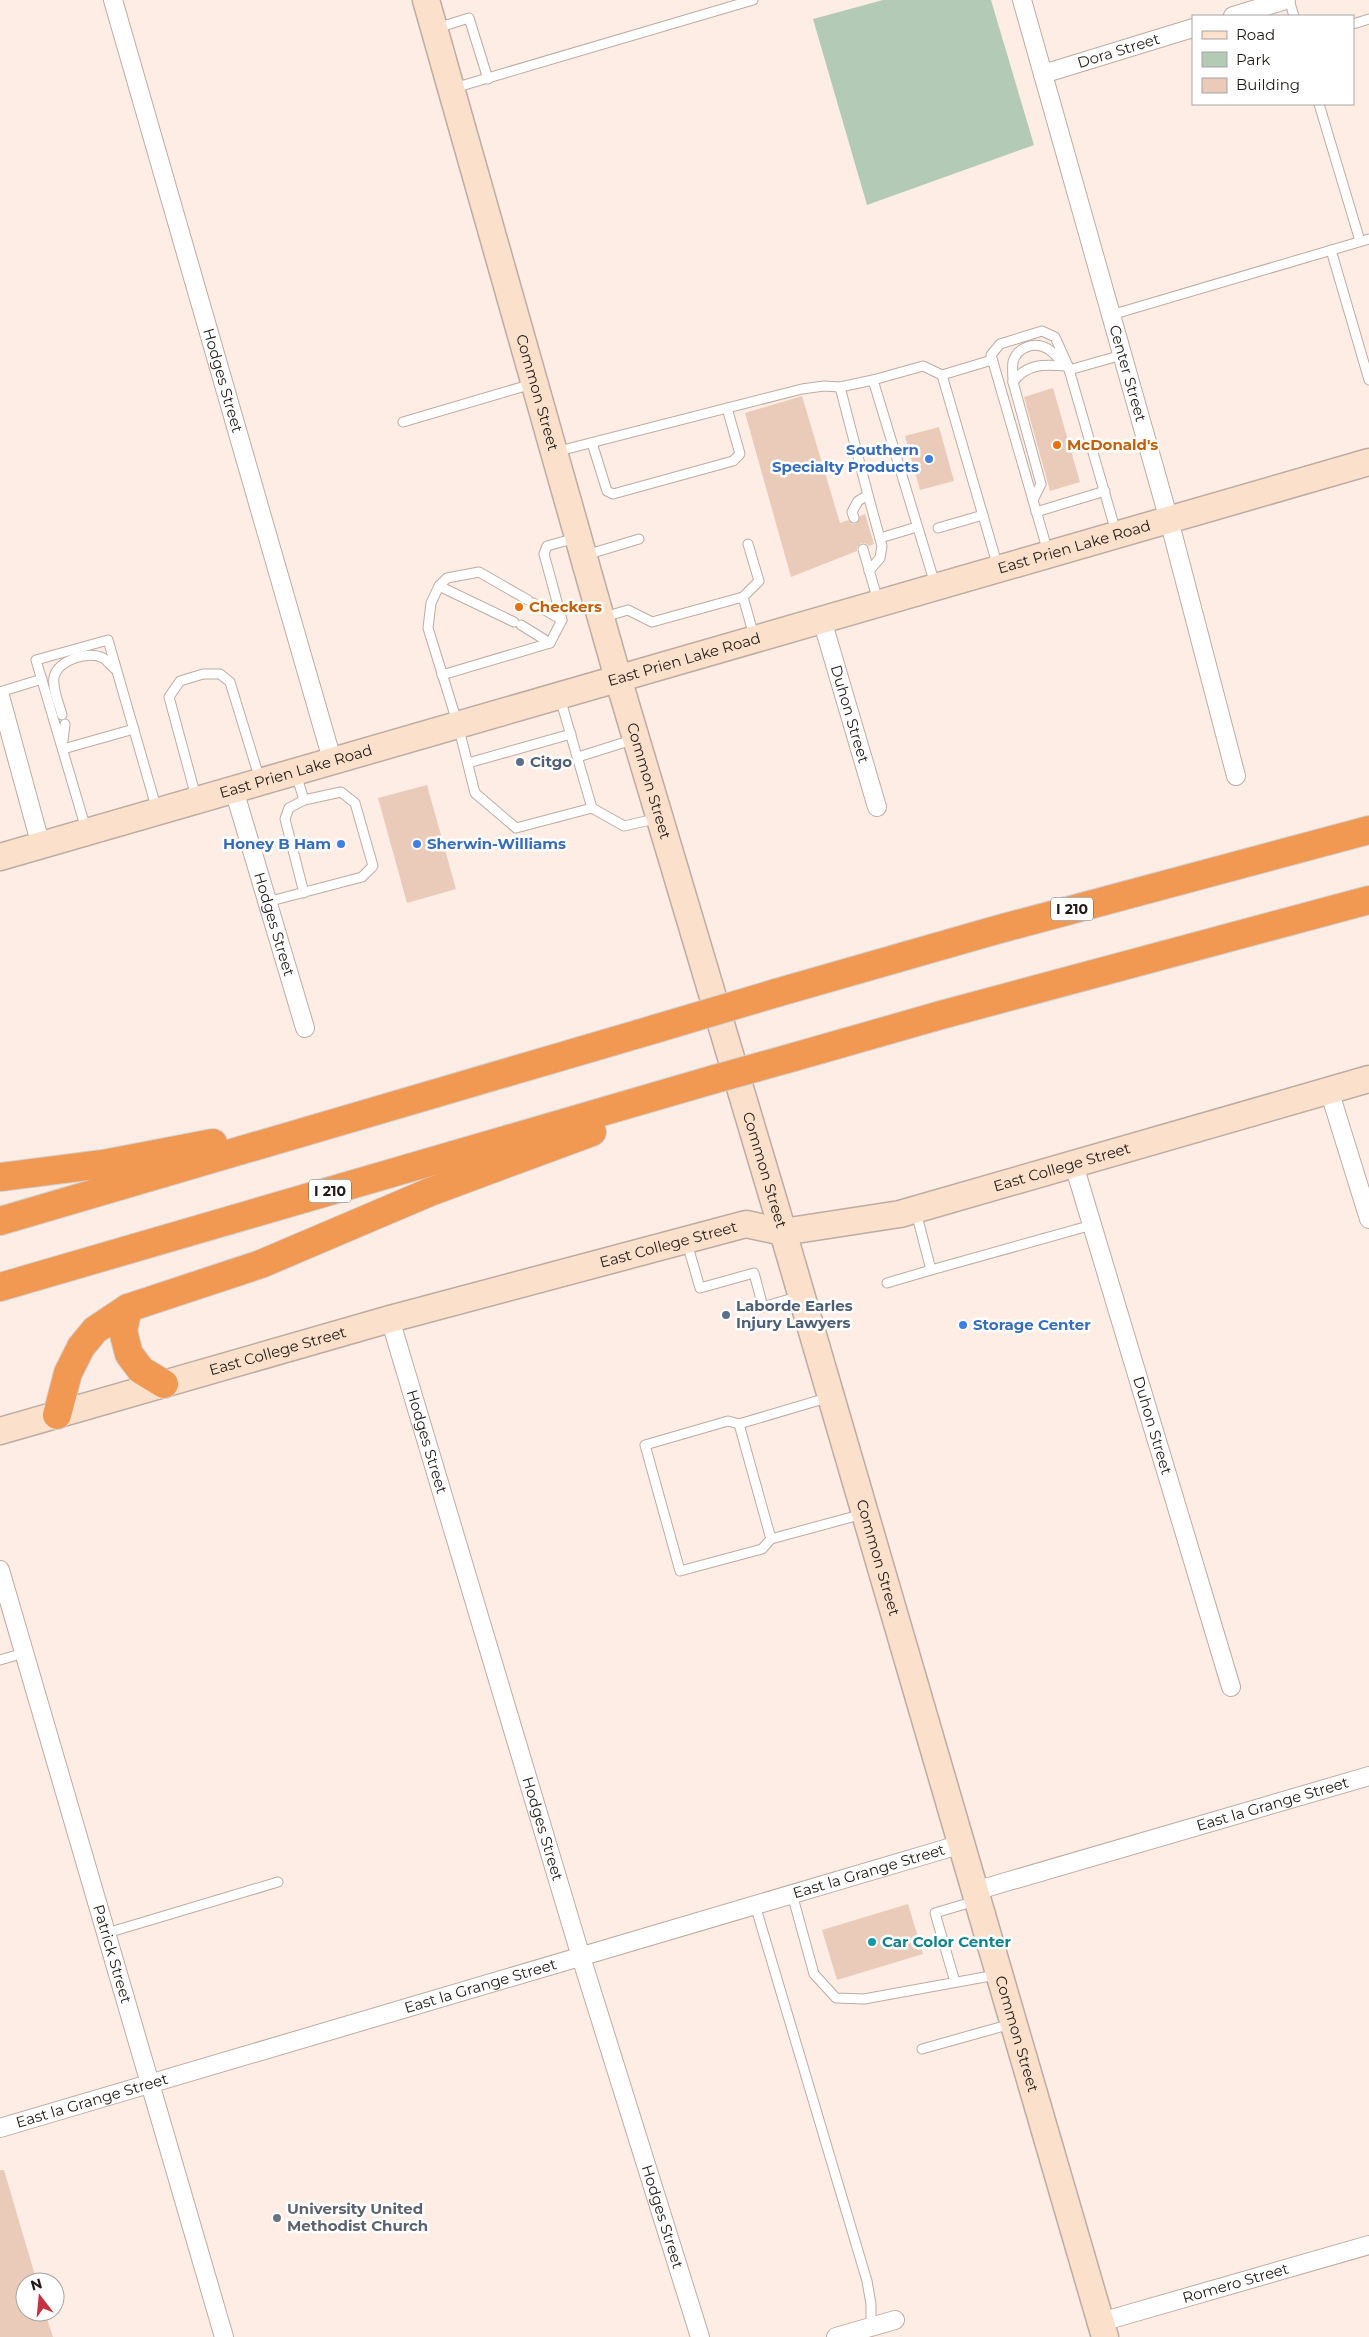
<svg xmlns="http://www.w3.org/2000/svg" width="1369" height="2337" font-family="Montserrat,sans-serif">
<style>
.green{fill:#b2cab6}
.building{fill:#eacbb9}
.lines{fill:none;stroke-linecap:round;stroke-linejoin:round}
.lane-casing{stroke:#bcaca3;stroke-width:11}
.street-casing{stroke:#bcaca3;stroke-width:20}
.secondary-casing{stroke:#bcaca3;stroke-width:29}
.highway-casing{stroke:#d3d1d1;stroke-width:30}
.lane{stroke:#fff;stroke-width:9}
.street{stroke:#fff;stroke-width:18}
.secondary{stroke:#fbe0cb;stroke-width:26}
.highway{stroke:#f19852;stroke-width:28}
.highway-bridge-casing{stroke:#d3d1d1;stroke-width:30;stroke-linecap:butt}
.highway-bridge{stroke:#f19852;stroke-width:28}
.food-dot{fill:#e8710a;stroke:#fff;stroke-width:2}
.shop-dot{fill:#3f7fe0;stroke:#fff;stroke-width:2}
.service-dot{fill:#5c6f8a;stroke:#fff;stroke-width:2}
.culture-dot{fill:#0f9aa8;stroke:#fff;stroke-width:2}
.worship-dot{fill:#6b7280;stroke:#fff;stroke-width:2}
.labels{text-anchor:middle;stroke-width:5;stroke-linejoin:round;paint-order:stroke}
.shield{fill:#fff;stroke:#645f5d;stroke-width:1}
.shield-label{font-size:14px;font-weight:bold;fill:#211b18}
.street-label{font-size:15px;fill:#211b18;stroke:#fff}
.food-label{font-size:15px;font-weight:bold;fill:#c56008;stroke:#fff;text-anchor:start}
.shop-label{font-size:15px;font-weight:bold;fill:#366cbe;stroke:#fff;text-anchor:end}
.service-label{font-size:15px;font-weight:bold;fill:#4e5e75;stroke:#fff;text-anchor:start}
.culture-label{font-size:15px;font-weight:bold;fill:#0d838f;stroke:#fff;text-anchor:start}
.worship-label{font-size:15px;font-weight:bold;fill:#5b616d;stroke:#fff;text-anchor:start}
</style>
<rect width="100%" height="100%" fill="#feede4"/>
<polygon class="green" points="883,0 991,0 1034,145 867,205 813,19"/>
<g class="building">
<polygon points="1053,388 1080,482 1050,491 1024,397"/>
<polygon points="802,396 840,523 848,520 852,524 856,524 860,516 865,514 874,544 869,546 865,543 861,543 857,547 857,551 791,577 745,413"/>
<polygon points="939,427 954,481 920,490 905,436"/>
<polygon points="427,785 456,889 407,903 378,798"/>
<polygon points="908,1904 923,1954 837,1980 822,1930"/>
<polygon points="0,2170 4,2170 37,2282 25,2282 25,2312 45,2312 53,2337 0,2337"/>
</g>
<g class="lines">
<g class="lane-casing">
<g id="lane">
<polyline points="1289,0 1294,16"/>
<polyline points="1353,24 1369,19"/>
<polyline points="437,28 469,18 488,79"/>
<polyline points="454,88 753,0"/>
<polyline points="1319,104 1360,241"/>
<polyline points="1331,250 1369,380"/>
<polyline points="1111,315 1369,239"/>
<polyline points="1069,370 1122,355"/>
<polyline points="942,375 998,567"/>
<path d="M1013,382C1013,376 1012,368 1013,362C1017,347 1035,341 1048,349C1054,353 1060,360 1066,365"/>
<polyline points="840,387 868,495 858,501 852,512 854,518"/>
<polyline points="403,422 532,384"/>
<polyline points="592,443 607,491 613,494 733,461 740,454 727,408"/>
<polyline points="555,452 802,389 824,386 840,387 873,380"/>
<polyline points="868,495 882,546 880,558 869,571"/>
<path d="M1033,500L1041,484L1013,382C1028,362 1046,365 1068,366"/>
<polyline points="1036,512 1105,491"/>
<polyline points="938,528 983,515"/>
<polyline points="880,538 917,527"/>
<polyline points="863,549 878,601"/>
<polyline points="1048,552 991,355 1000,344 1042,331 1055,337 1068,366 1116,532"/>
<polyline points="586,555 639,539"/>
<polyline points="935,584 873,380 923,366 942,375 992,360"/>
<polyline points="439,586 514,622"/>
<polyline points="743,597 759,581 748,544"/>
<polyline points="528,600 479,572 447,578 439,586 431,603 428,628 458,725 475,793 516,828 592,808 560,698"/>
<polyline points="533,603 562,620"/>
<polyline points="604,617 628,610 652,622 743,597 754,636"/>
<polyline points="521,625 550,643"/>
<polyline points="442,675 550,643 562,620 544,554 547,546 576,538"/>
<polyline points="0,692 42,679"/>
<path d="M62,715C59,703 52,689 54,677C58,660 89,650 103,658C108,661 111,666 115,669"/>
<polyline points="63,741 65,724"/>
<polyline points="63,749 134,729"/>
<polyline points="578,757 635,739"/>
<polyline points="468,763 571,734"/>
<polyline points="296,774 304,800"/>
<polyline points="196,797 169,697 180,681 203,674 220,674 230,682 260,780"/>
<polyline points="592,808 624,826 659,818"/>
<polyline points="86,829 36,660 108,640 157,810"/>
<polyline points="267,902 362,877 373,866 355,803 341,792 304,800 289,808 285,819 304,893"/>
<polyline points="916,1212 931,1270 1092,1225"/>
<polyline points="687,1243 700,1288 754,1273 763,1307 800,1296"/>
<polyline points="887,1283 931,1270"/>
<polyline points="739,1424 728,1421 645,1445 680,1571 762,1549 771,1539 863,1514"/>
<polyline points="771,1539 739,1424 830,1397"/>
<polyline points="0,1660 24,1653"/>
<polyline points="792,1894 814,1974 836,1998 864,1999 996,1975"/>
<polyline points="755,1905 867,2281 871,2304 871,2327"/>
<polyline points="107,1933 278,1882"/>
<polyline points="955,1982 935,1913 975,1901"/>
<polyline points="922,2049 1011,2024"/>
</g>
</g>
<g class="street-casing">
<g id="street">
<path id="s1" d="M113,0L333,763"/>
<path id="s2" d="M1022,0L1169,520L1236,776"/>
<polyline points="1233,16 1286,0"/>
<path id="s3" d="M1043,74L1193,28"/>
<path id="s4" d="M822,620L877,807"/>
<polyline points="0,696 41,846"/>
<path id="s5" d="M234,790L305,1028"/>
<polyline points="1329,1090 1369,1219"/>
<path id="s6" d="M1074,1165L1231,1687"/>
<path id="s7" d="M390,1319L581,1957L700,2337"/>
<path id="s8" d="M0,1570L224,2337"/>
<path id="s9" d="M975,1891L1369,1776"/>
<path id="s10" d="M0,2128L962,1844"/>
<path id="s11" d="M1101,2322L1369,2245"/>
<polyline points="836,2337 895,2320"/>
</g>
</g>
<g class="secondary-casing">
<g id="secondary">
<path id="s12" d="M426,0L618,678L783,1232L1105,2337"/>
<path id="s13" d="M0,857L1369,462"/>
<path id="s14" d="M0,1431L390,1319L746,1224L783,1232L900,1214L1369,1079"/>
</g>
</g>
<g class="highway-casing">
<g id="highway">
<polyline points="776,993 996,930 1369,830"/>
<polyline points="794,1057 941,1015 1369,900"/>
<polyline points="0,1177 103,1164 213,1143"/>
<polyline points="0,1221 655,1029"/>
<polyline points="0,1287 715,1079"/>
<polyline points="128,1308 123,1331 129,1354 141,1370 164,1384"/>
<polyline points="57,1415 68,1373 81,1347 95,1330 128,1308 261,1264 430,1192 592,1132"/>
</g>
</g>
<use href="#lane" class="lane"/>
<use href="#street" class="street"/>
<use href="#secondary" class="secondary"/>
<use href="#highway" class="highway"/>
<g class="highway-bridge-casing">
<g id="highway-bridge">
<polyline points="655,1029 776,993"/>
<polyline points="715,1079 794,1057"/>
</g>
</g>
<use href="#highway-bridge" class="highway-bridge"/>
</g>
<g class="food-dot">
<circle cx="1057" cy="445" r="5"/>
<circle cx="519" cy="607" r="5"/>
</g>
<g class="shop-dot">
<circle cx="929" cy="459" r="5"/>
<circle cx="341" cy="844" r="5"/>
<circle cx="417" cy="844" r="5"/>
<circle cx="963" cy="1325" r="5"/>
</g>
<g class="service-dot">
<circle cx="520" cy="762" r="5"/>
<circle cx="726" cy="1315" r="5"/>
</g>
<circle class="culture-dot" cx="872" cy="1942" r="5"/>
<circle class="worship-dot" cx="277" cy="2218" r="5"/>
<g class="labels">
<g class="shield">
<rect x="1051" y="897.5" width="42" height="23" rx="4"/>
<rect x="309" y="1179.5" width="42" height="23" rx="4"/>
</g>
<g class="shield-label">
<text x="1072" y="914">I 210</text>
<text x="330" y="1196">I 210</text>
</g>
<g class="street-label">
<text dy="5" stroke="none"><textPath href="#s3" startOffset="79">Dora Street</textPath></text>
<text dy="5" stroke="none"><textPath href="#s2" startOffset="388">Center Street</textPath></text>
<text dy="5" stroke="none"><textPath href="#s1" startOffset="396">Hodges Street</textPath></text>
<text dy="5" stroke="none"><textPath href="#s12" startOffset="408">Common Street</textPath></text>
<text dy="5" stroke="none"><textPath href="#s13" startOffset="1118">East Prien Lake Road</textPath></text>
<text dy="5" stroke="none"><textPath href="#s13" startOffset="712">East Prien Lake Road</textPath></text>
<text dy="5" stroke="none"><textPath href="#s4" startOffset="98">Duhon Street</textPath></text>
<text dy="5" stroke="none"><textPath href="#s13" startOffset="308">East Prien Lake Road</textPath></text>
<text dy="5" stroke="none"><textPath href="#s12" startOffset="812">Common Street</textPath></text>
<text dy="5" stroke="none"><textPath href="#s5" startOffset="140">Hodges Street</textPath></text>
<text dy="5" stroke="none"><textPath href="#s14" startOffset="1099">East College Street</textPath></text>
<text dy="5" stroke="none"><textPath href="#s12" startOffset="1218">Common Street</textPath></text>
<text dy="5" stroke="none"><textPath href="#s14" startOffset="694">East College Street</textPath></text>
<text dy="5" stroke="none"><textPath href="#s14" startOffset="289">East College Street</textPath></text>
<text dy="5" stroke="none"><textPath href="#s6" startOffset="272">Duhon Street</textPath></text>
<text dy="5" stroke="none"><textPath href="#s7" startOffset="128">Hodges Street</textPath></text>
<text dy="5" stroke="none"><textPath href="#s12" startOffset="1622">Common Street</textPath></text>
<text dy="5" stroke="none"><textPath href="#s9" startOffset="310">East la Grange Street</textPath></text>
<text dy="5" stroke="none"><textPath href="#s7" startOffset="532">Hodges Street</textPath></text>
<text dy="5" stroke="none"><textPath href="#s10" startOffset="906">East la Grange Street</textPath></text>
<text dy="5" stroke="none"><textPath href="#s8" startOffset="400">Patrick Street</textPath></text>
<text dy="5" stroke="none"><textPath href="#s10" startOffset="501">East la Grange Street</textPath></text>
<text dy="5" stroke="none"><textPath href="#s12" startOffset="2118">Common Street</textPath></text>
<text dy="5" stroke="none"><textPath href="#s10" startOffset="96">East la Grange Street</textPath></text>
<text dy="5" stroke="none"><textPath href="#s7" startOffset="938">Hodges Street</textPath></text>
<text dy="5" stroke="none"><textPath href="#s11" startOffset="140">Romero Street</textPath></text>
</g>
<g class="food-label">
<text x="1067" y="450">McDonald's</text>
<text x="529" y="612">Checkers</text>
</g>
<g class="shop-label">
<text x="919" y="455">Southern<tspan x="919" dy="17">Specialty Products</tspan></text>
<text x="331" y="849">Honey B Ham</text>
<text x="427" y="849" text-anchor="start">Sherwin-Williams</text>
<text x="973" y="1330" text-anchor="start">Storage Center</text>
</g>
<g class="service-label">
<text x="530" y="767">Citgo</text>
<text x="736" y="1311">Laborde Earles<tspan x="736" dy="17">Injury Lawyers</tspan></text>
</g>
<g class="culture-label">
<text x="882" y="1947">Car Color Center</text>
</g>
<g class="worship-label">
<text x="287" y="2214">University United<tspan x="287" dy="17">Methodist Church</tspan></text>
</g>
</g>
<rect x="1192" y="15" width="162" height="90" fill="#ffffff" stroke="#a6a4a3"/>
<rect x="1202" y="31" width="25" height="8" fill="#fbe0cb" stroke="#a6a4a3"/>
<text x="1236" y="40" font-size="15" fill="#211b18">Road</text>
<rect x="1202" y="52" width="25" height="15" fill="#b2cab6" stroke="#a6a4a3"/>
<text x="1236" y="65" font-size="15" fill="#211b18">Park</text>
<rect x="1202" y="78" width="25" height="15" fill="#eacbb9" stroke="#a6a4a3"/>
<text x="1236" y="90" font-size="15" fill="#211b18">Building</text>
<g transform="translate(40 2297) rotate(344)"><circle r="24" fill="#ffffff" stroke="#a6a4a3"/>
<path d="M0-4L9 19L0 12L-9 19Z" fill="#c3333f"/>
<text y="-8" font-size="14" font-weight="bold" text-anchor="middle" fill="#211b18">N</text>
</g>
</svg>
